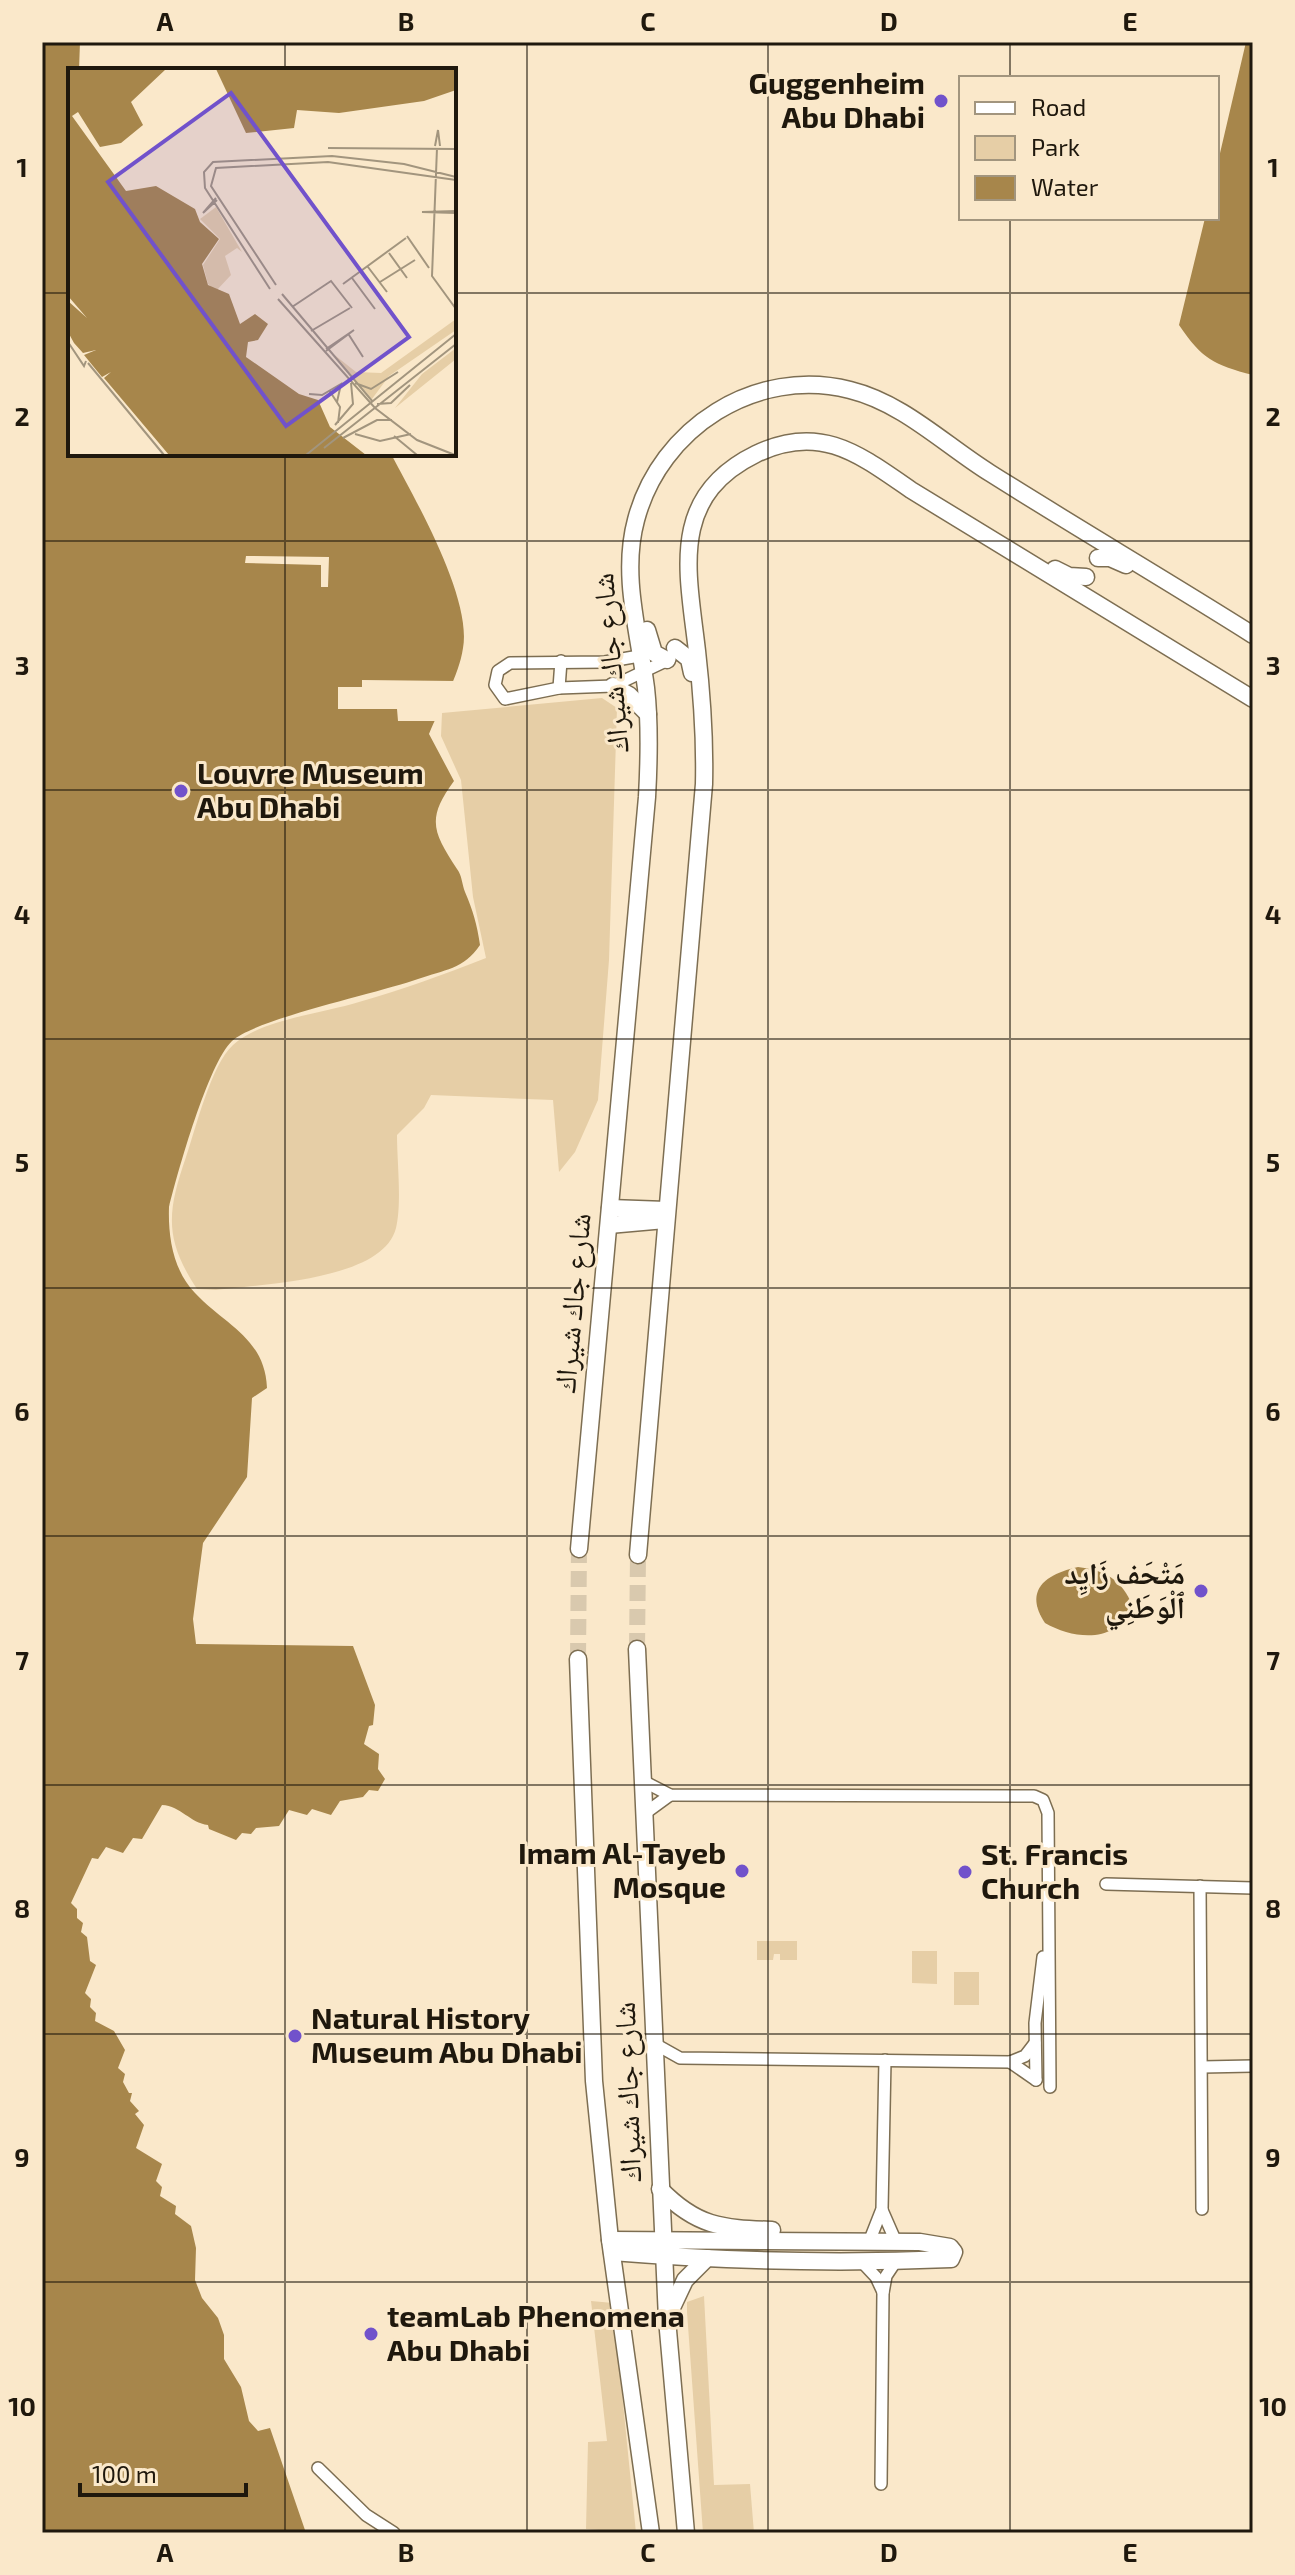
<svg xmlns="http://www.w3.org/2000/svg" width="1295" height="2575" font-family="'Exo 2','Noto Naskh Arabic',sans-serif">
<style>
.green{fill:#e6cea6}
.water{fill:#a7864b}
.pier{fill:#fae8ca}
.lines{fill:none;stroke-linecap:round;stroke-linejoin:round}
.secondary-tunnel{stroke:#d9c9ae;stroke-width:16;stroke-dasharray:16 8;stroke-linecap:butt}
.street-casing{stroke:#7d6e52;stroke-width:14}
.secondary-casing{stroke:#7d6e52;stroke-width:19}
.street{stroke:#fff;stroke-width:11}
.secondary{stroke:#fff;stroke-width:16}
.grid{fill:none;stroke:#1f180d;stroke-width:2;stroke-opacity:0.55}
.poi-dot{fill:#7152cb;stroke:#fae8ca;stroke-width:3}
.labels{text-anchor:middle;stroke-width:6;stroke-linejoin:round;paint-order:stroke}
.poi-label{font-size:30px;font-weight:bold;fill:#1f180d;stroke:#fae8ca;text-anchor:start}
.street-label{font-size:30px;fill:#1f180d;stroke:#fae8ca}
.inset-road{fill:none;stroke:#a2957e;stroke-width:2}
.view{fill:#7152cb;fill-opacity:0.15;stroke:#7152cb;stroke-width:4}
.inset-edge{fill:none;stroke:#1f180d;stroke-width:4}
.neatline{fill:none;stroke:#1f180d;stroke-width:3}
.grid-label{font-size:26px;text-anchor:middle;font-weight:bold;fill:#1f180d}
</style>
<rect width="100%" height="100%" fill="#fae8ca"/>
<g class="green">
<path d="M602,698L617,708L609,960L598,1100L575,1152L559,1172L553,1100L431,1095L424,1108L397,1135C397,1162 402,1203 396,1228C383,1281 259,1284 216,1290L197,1289C164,1239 167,1212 186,1157C196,1128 211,1065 233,1045C259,1020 324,1013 359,1002C402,990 445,974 486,958L473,897L461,780L441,736L442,713Z"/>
<polygon points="757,1941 797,1941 797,1960 780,1960 780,1954 774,1954 773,1960 757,1960"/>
<polygon points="912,1951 937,1951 937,1984 912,1983"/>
<rect x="954" y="1972" width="25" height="33"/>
<polygon points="704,2296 714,2485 750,2484 754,2533 703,2533 687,2312 687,2302"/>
<polygon points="591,2301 613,2303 636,2533 586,2529 588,2442 607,2441"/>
</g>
<g class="water">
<path d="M42,42H80L79,70H70V454H391C415,499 472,598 463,648C459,676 440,707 429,734L454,781C426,819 433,832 457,869C462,875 462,885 465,892C473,911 477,924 480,945C464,969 444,970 418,979C379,993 255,1019 232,1041C208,1064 178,1171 169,1207C168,1237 173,1270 195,1293C225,1325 265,1338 267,1388L252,1398L247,1477L203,1543L193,1619L196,1644L353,1646L375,1705L373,1725L369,1726L364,1744L379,1754L378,1769L385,1779L378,1791L369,1790L363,1797L340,1801L331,1815L312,1809L307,1815L289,1810L279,1826L256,1828L251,1834L242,1833L236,1840L209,1829L208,1825C190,1823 181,1806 162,1805L142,1839L133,1838L123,1853L106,1847L98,1859L92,1858L71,1903L77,1909V1918L83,1923L81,1932L87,1937L90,1961L96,1965L85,1993L91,1999L90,2007L96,2013L95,2021L114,2031L125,2050L118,2068L125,2074L123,2082L129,2093H132L130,2101L139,2111L135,2114L144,2125L136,2148L162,2164L156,2181L162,2187L160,2196L176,2206L175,2214L191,2226L196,2248L195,2280L202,2298L218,2318L224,2335V2359L241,2387L249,2421L258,2431L270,2428L306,2533H42Z"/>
<path d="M1246,42H1253V375C1214,365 1202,359 1179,325L1205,218H1217V166Z"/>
<path d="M1078,1567C1105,1570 1122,1580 1132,1605C1118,1644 1075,1640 1045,1623C1023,1590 1046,1574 1078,1567Z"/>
</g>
<g class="pier">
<polygon points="246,556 329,557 328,587 321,587 321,565 245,563"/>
<polygon points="362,680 455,681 439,721 398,721 397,709 338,709 338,687 362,687"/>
</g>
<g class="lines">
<g class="secondary-tunnel">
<polyline points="637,1649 638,1555"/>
<polyline points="578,1659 579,1549"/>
</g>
<g class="street-casing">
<g id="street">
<polyline points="645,655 605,662 510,663 498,671 495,685 505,699 559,688 613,686 670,659"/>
<polyline points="559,688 561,661"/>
<polyline points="643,1781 670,1795 1034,1796 1043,1800 1048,1813 1050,2087"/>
<polyline points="644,1814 670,1795"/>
<polyline points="1106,1884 1253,1888"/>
<polyline points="1200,1886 1202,2209"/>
<polyline points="655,2044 680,2058 1010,2062 1025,2056 1035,2043"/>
<polyline points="1010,2062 1036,2080"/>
<polyline points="1202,2067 1253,2066"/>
<polyline points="1036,2080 1035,2023 1043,1957"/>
<polyline points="882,2210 896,2242"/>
<polyline points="869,2242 882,2209 885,2060"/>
<polyline points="861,2261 876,2277 883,2292"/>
<polyline points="318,2468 366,2515 394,2533"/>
<polyline points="881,2484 883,2293 886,2276 896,2261"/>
</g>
</g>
<g class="secondary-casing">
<g id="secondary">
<polyline points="1098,558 1110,558 1126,565"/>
<polyline points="1055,569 1069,576 1086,577"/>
<polyline points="647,630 654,653 667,660"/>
<polyline points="675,648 689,659 692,673"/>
<polyline points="613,686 629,695 648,714"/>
<polyline points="610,1208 666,1210"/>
<polyline points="609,1225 665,1220"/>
<path d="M579,1549L647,797C649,761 650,724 646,688C639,633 621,575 636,520C660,428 756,366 850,390C903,403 945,445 990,473C1077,528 1166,580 1253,635"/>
<path d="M638,1555L704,784C705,740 702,695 697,651C688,572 668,497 756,454C820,423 859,454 911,490L1253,699"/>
<polyline points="637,1649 667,2319 686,2533"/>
<polyline points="578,1659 594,2081 610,2240 651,2533"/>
<path d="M660,2189C697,2227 721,2228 772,2230"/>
<path d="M610,2240L920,2242L950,2247L954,2252L951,2259C839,2264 724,2261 612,2252"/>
<polyline points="669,2314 685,2280 707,2258"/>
</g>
</g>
<use href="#street" class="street"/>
<use href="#secondary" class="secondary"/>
</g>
<path class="grid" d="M285,42V70M527,42V2533M768,42V2533M1010,42V78M1010,218V2533M42,293H70M454,293H1253M285,454V2533M42,541H1253M42,790H1253M42,1039H1253M42,1288H1253M42,1536H1253M42,1785H1253M42,2034H1253M42,2282H1253"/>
<g class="poi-dot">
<circle cx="941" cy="101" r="8"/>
<circle cx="181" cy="791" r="8"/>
<circle cx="1201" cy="1591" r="8"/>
<circle cx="742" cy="1871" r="8"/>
<circle cx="965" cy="1872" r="8"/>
<circle cx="295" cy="2036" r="8"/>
<circle cx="371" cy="2334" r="8"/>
</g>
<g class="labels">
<g class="poi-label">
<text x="925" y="94" text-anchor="end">Guggenheim<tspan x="925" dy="34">Abu Dhabi</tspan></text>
<text x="197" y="784">Louvre Museum<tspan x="197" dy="34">Abu Dhabi</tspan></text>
<text x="1185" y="1584" text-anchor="end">مَتْحَف زَايِد<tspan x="1185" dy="34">ٱلْوَطَنِي</tspan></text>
<text x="726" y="1864" text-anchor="end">Imam Al-Tayeb<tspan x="726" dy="34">Mosque</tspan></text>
<text x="981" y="1865">St. Francis<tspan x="981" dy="34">Church</tspan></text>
<text x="311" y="2029">Natural History<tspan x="311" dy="34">Museum Abu Dhabi</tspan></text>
<text x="387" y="2327">teamLab Phenomena<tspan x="387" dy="34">Abu Dhabi</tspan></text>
</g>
<g class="street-label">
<text transform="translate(611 663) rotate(-95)" y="10">شارع جاك شيراك</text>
<text transform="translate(573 1303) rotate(-85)" y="10">شارع جاك شيراك</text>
<text transform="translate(628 2092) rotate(-92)" y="10">شارع جاك شيراك</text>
</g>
</g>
<g transform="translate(68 68)">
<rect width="388" height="388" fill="#fae8ca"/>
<path d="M148,139L174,184L169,180L157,188L163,207L148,223L140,216L135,197L152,171L132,151ZM388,251V262L321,308L304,331L264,285L288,304L313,305ZM388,280V291L327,340L354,306Z" fill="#e6cea6"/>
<path d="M0,1H98L63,34L75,57L53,75L32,79L10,44L4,48L58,123L88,118L127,141L132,154L151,171L134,196L140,217L161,226L172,256L187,246L200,256L190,272L180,274L178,289L231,326L250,332L262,359L298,387H101L36,310L43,304L34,309L16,287L28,282L15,285L6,275L0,264V233L19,250L0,228ZM148,1H388V22L356,33L271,45L229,42L226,60L178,65Z" fill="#a7864b"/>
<path class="inset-road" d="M367,78L370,62L372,78M260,80L388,81M369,80L364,208L388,241M148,130L135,145L149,132M388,143L354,144L388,145M339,168L361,200M321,185L339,210M300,199L319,224M284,210L307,241M312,214L347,192M275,216L338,170M208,217L143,118L148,100L260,94L388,112M202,221L137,120L136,104L145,94L264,88L336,96L388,109M214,226L305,334M210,231L307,340L349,372L387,387M224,239L263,213L284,240M243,263L282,240M281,267L295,289M0,274L16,298L18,293M258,283L286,262L258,281M20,295L96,387M287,315L303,321L330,304M261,322L272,339L270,355M241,326L254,327L273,316L269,334M309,336L323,335L342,317M267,357L285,336L283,315M287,366L312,373L343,366M326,368L349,387M275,370L309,352H324M256,380L388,276M238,387L388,266"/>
<path class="view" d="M163,25L341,269L218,358L40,114Z"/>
<rect width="388" height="388" class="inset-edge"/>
</g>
<rect width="1295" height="2575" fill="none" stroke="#fae8ca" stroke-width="88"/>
<rect x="959" y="76" width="260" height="144" fill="#fae8ca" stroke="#a2957e" stroke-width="2"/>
<rect x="975" y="102" width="40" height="12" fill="#ffffff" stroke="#a2957e" stroke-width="2"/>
<text x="1031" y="116" font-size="24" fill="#1f180d">Road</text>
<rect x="975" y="136" width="40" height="24" fill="#e6cea6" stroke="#a2957e" stroke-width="2"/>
<text x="1031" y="156" font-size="24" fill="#1f180d">Park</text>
<rect x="975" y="176" width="40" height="24" fill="#a7864b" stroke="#a2957e" stroke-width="2"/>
<text x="1031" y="196" font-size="24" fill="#1f180d">Water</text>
<path d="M80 2483v12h166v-12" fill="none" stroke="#1f180d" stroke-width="4"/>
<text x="92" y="2483" font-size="24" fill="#1f180d" stroke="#fae8ca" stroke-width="6" paint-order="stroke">100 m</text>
<rect x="44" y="44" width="1207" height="2487" class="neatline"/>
<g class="grid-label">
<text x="165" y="31">A</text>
<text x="406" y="31">B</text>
<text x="648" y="31">C</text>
<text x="889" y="31">D</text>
<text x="1130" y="31">E</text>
<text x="22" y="177">1</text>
<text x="1273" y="177">1</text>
<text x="22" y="426">2</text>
<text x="1273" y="426">2</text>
<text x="22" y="675">3</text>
<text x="1273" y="675">3</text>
<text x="22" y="924">4</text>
<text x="1273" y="924">4</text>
<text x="22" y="1172">5</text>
<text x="1273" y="1172">5</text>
<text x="22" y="1421">6</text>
<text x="1273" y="1421">6</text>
<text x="22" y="1670">7</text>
<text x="1273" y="1670">7</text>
<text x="22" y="1918">8</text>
<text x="1273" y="1918">8</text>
<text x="22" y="2167">9</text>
<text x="1273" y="2167">9</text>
<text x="22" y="2416">10</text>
<text x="1273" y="2416">10</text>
<text x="165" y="2562">A</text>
<text x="406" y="2562">B</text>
<text x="648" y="2562">C</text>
<text x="889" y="2562">D</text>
<text x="1130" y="2562">E</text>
</g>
</svg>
